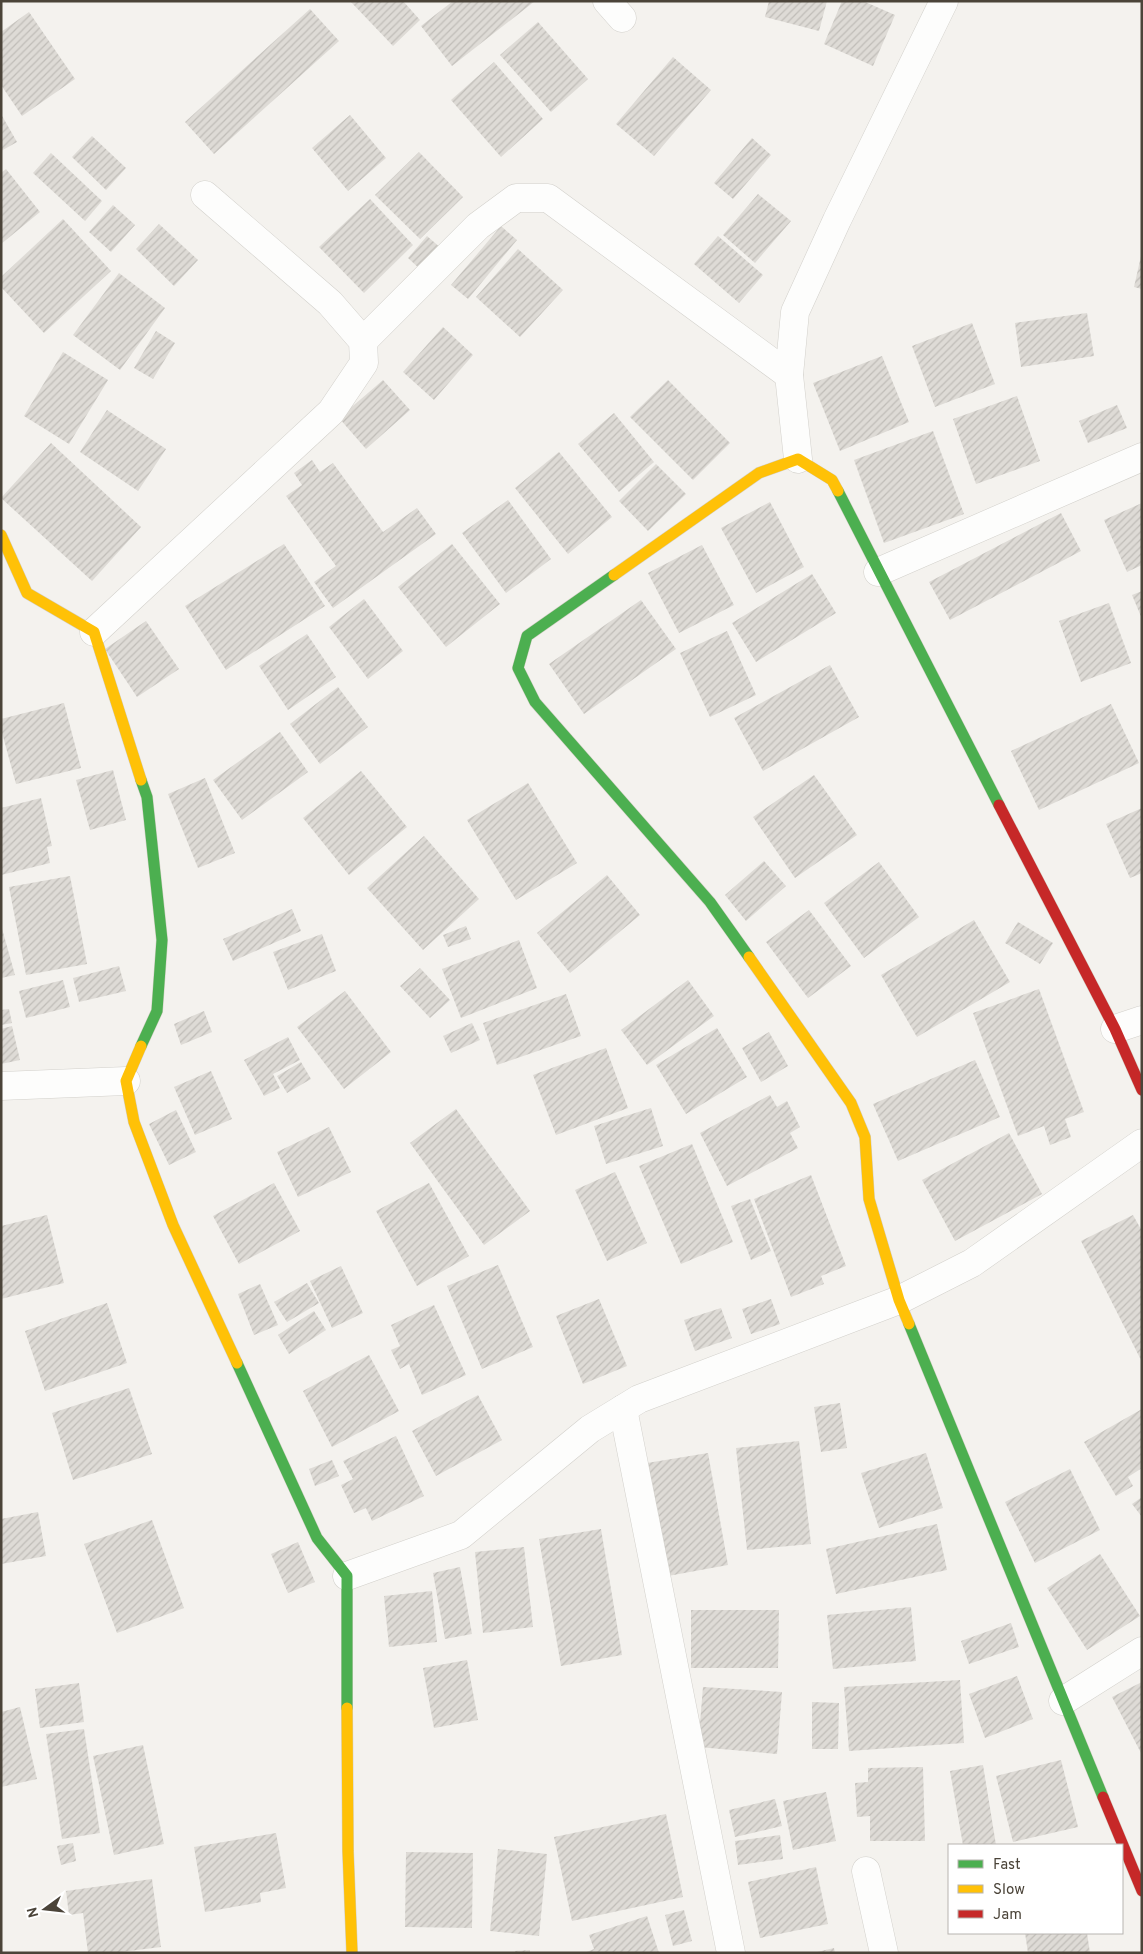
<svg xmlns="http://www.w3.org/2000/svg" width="1143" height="1954" font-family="Overpass,sans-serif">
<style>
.building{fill:url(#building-hatch)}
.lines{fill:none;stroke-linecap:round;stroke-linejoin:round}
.street-casing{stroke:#d2d0cb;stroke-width:29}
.fast-casing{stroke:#d3cfc5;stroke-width:12}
.slow-casing{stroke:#d3cfc5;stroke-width:12}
.jam-casing{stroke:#d3cfc5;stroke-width:12}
.street{stroke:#fdfdfc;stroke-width:28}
.fast{stroke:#4caf50;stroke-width:11}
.slow{stroke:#ffc107;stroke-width:11}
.jam{stroke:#c62828;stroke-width:11}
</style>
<defs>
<pattern id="building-hatch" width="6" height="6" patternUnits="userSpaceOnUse" patternTransform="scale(1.25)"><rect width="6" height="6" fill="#dedbd6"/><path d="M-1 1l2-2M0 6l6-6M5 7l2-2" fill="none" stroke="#c0bdb8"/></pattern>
</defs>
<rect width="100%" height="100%" fill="#f4f2ee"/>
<g class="building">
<polygon points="350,1 403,1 420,20 393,46"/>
<polygon points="453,1 535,1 452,66 421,26"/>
<polygon points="769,1 827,1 819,31 765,17"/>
<polygon points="842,1 863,1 895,15 873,66 824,44"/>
<polygon points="310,9 339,41 214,154 185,122"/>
<polygon points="29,12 75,79 22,116 1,85 1,32"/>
<polygon points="538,22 588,79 551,112 500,55"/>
<polygon points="673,57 711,90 654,156 616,124"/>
<polygon points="494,62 543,119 501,157 451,100"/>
<polygon points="1,114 17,142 1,151"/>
<polygon points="350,115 386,158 348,191 312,148"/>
<polygon points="92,136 126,168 106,190 72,157"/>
<polygon points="752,138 771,155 733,199 714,183"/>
<polygon points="419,152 463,197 420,239 375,195"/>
<polygon points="51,153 102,201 85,221 33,173"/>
<polygon points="6,169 40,212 1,244 1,173"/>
<polygon points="758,194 791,221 755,263 723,235"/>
<polygon points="370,199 413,245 364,293 319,247"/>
<polygon points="113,205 135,225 111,252 89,232"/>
<polygon points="63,219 111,271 44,333 1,287 1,277"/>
<polygon points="159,224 198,260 174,286 136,249"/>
<polygon points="501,226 517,240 468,299 451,285"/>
<polygon points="427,236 442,249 422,271 408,258"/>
<polygon points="718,236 763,275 739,303 694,264"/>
<polygon points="518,249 563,290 520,337 476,297"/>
<polygon points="1141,256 1142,256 1142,289 1134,287"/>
<polygon points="119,273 165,308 120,370 73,335"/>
<polygon points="1087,313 1094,356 1021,367 1015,323"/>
<polygon points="972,323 995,384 935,407 912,346"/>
<polygon points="443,327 473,355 434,400 403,372"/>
<polygon points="156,331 175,343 153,379 134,368"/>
<polygon points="63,352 108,380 69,444 24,416"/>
<polygon points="882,356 909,422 840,451 813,383"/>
<polygon points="383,380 410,410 366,449 339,418"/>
<polygon points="668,380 730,443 693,480 630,417"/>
<polygon points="1017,396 1040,461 976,484 953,419"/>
<polygon points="1117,405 1127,428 1088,443 1079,421"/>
<polygon points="107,410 166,449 138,491 80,452"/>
<polygon points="614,413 654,462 619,492 578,444"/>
<polygon points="933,431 964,514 884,543 854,460"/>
<polygon points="51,443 141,527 92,581 1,498"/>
<polygon points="559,452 612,517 568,554 515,488"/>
<polygon points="312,460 320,472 333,463 383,532 417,508 436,534 333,608 314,582 336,566 286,496 302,485 294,473"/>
<polygon points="656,464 686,494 648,531 619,501"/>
<polygon points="508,500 551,559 506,593 462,533"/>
<polygon points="770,502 804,567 756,593 721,528"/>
<polygon points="1142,503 1142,565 1127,572 1104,520"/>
<polygon points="1061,513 1081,551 950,620 929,582"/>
<polygon points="284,544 325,606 226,670 185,606"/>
<polygon points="452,544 500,604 446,647 398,587"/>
<polygon points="702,545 734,605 679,633 648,573"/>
<polygon points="812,574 836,613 756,662 732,623"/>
<polygon points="1142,591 1142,619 1132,595"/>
<polygon points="364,599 403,651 368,679 329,627"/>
<polygon points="641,600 676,649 584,714 549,664"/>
<polygon points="1109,603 1131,663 1081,682 1059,621"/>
<polygon points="146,621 179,669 137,697 105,649"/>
<polygon points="727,631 756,695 710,717 680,653"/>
<polygon points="307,634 336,677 288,710 259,666"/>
<polygon points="830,665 859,717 763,771 734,718"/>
<polygon points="338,687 368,727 320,764 290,724"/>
<polygon points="64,703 81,768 16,784 1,729 1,719"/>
<polygon points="1111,704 1139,763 1039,810 1011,751"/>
<polygon points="280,732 308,772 242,820 213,780"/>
<polygon points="113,770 126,820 90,830 76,780"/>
<polygon points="361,771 407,827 349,875 303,818"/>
<polygon points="814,775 857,835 795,878 753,817"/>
<polygon points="205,778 235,853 198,868 168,794"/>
<polygon points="528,783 577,863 516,900 467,820"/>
<polygon points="41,798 52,846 47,847 50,863 1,875 1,808"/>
<polygon points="1142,808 1142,873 1130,878 1106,824"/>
<polygon points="424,836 479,899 423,950 367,888"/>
<polygon points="764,861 786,886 746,921 725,895"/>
<polygon points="879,862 919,917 864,958 824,903"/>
<polygon points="607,875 640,915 570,973 537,933"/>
<polygon points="70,876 87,964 26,975 9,887"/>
<polygon points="292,909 301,931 233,961 223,939"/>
<polygon points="809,910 851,966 808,998 766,942"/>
<polygon points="974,920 1010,982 917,1037 881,975"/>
<polygon points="1018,922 1053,943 1040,964 1005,943"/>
<polygon points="1,925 15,975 1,978"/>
<polygon points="466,926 471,939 448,947 443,935"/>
<polygon points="322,934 336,971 288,990 273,952"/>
<polygon points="519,940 537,988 461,1018 442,969"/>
<polygon points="119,966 126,991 79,1002 73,978"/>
<polygon points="420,968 450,1000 430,1018 400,986"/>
<polygon points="63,980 70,1007 26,1018 19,991"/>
<polygon points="688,980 714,1016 647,1065 621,1030"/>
<polygon points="1039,989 1084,1112 1065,1119 1071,1137 1050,1145 1044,1126 1018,1136 973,1013"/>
<polygon points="345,991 391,1052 344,1089 297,1027"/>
<polygon points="566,994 581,1036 497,1065 483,1023"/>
<polygon points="9,1009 12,1023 1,1025 1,1010"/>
<polygon points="204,1011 212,1032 181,1045 174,1024"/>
<polygon points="472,1023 480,1040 451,1053 443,1036"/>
<polygon points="12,1026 20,1060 1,1064 1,1029"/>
<polygon points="717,1028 747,1077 686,1114 656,1065"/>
<polygon points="769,1032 788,1066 761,1082 742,1048"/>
<polygon points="288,1037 300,1060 273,1074 280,1088 264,1096 244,1060"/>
<polygon points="606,1048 628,1108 556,1135 533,1075"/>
<polygon points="975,1060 1000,1117 898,1161 873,1104"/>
<polygon points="301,1062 311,1079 287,1093 277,1076"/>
<polygon points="211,1071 232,1119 195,1135 174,1087"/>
<polygon points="770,1095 777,1107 787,1101 800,1127 790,1133 798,1148 727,1186 700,1133"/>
<polygon points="651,1108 663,1146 606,1164 594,1126"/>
<polygon points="456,1109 530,1211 484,1245 410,1143"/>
<polygon points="176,1110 196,1152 169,1165 149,1124"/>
<polygon points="329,1127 351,1172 298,1197 277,1152"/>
<polygon points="1009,1133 1042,1194 955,1241 922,1180"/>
<polygon points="692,1144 733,1242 681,1264 639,1166"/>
<polygon points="615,1172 647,1243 607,1261 575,1190"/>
<polygon points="811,1175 846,1266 821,1276 824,1284 791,1297 754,1199"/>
<polygon points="274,1183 300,1231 239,1264 213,1216"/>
<polygon points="429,1183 469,1256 417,1286 376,1211"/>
<polygon points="750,1199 771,1251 751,1260 731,1206"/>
<polygon points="47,1215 64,1283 1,1299 1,1226"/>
<polygon points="1133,1215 1142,1231 1142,1362 1081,1241"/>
<polygon points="498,1265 533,1347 482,1369 447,1286"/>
<polygon points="341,1266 363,1313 332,1328 310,1281"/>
<polygon points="307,1283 319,1303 287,1322 274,1302"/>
<polygon points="260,1284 278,1325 254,1335 238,1294"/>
<polygon points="599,1299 627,1366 583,1384 556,1316"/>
<polygon points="771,1299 780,1324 751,1334 742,1309"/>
<polygon points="107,1303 127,1363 45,1391 25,1331"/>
<polygon points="434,1305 466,1375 422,1395 409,1364 400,1369 391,1350 400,1346 391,1325"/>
<polygon points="721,1308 732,1338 695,1351 684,1320"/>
<polygon points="314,1311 326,1330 289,1354 278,1335"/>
<polygon points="369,1355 399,1411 332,1447 303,1391"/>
<polygon points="129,1388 152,1454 73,1480 52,1413"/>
<polygon points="478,1395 502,1440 436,1476 412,1431"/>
<polygon points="840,1403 847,1448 821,1452 814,1407"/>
<polygon points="1142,1409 1142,1468 1128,1477 1133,1486 1116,1496 1084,1442"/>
<polygon points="396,1436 424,1496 372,1521 366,1508 354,1513 341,1485 353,1479 343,1461"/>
<polygon points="799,1441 811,1544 747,1550 736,1448"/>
<polygon points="708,1453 728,1565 668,1576 647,1463"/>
<polygon points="926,1453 943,1508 879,1528 861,1473"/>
<polygon points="332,1460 339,1476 315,1486 309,1469"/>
<polygon points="1070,1469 1100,1530 1035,1563 1005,1502"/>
<polygon points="1142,1497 1142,1517 1132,1504"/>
<polygon points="38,1512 46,1556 1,1564 1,1519"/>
<polygon points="152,1520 184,1608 117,1633 84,1544"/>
<polygon points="937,1524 947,1570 836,1594 826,1549"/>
<polygon points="601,1529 622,1655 561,1666 539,1539"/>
<polygon points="298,1542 315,1582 288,1593 271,1554"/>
<polygon points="524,1547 533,1627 483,1633 475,1552"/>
<polygon points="1100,1554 1140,1616 1087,1650 1047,1588"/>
<polygon points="460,1567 472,1634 445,1639 433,1573"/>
<polygon points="432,1591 437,1642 389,1647 384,1596"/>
<polygon points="911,1607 916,1661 833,1669 827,1615"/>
<polygon points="691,1610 779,1610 778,1668 691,1668"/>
<polygon points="1011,1623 1019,1647 969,1664 961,1641"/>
<polygon points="467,1660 478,1720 434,1728 423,1668"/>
<polygon points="1017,1676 1033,1719 985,1738 969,1694"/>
<polygon points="960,1680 964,1743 849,1751 844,1687"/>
<polygon points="1142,1682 1142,1755 1112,1697"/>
<polygon points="79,1683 84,1722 40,1728 35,1689"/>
<polygon points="703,1687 782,1692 777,1754 698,1747"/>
<polygon points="812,1702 839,1703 838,1749 812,1749"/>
<polygon points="20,1707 37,1779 1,1787 1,1712"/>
<polygon points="84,1729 100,1833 62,1839 46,1734"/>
<polygon points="143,1745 164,1844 114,1855 93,1756"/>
<polygon points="1061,1760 1078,1827 1013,1842 996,1776"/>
<polygon points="983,1765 996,1845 963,1845 950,1771"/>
<polygon points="923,1767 925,1841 870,1841 870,1816 857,1817 855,1783 868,1782 868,1768"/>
<polygon points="826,1792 836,1841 793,1850 783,1801"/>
<polygon points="775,1799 782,1826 735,1837 729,1810"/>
<polygon points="666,1814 683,1897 572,1921 554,1837"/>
<polygon points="276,1833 286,1888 260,1893 261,1902 205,1912 194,1847"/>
<polygon points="780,1835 783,1859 738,1865 735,1841"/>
<polygon points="73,1843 76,1861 61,1865 57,1846"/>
<polygon points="498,1849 547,1854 539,1936 490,1931"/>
<polygon points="406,1852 473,1853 472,1928 405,1927"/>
<polygon points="816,1867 828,1924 760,1938 748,1882"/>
<polygon points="152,1879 161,1947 113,1953 88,1953 83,1913 69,1915 66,1891"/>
<polygon points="684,1910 692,1941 673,1946 665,1915"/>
<polygon points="647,1916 659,1953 584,1953 594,1949 589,1935"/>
<polygon points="1025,1933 1087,1933 1090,1953 1028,1953"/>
<polygon points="834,1948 835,1953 817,1953 817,1952"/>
<polygon points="530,1950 530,1953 516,1953 515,1951"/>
</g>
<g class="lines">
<g class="street-casing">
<g id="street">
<polyline points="607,1 622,18"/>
<polyline points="363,341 478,226 516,198 548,198 789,375"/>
<polyline points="798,459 789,375 795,312 837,220 944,1"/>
<polyline points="878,572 1142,457"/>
<polyline points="94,632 331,412 364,363 363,341 330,303 205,195"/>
<polyline points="1115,1029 1142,1020"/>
<polyline points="1,1086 126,1081"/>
<polyline points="623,1409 731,1953"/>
<polyline points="347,1576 461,1535 590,1429 639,1399 899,1300 972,1263 1142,1143"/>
<polyline points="1063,1701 1142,1651"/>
<polyline points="866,1871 884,1953"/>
</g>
</g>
<g class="fast-casing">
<g id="fast">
<polyline points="838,491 999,805"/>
<polyline points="614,575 527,636 518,668 535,702 710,902 749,957"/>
<polyline points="141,1046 157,1011 162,940 147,797 141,780"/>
<polyline points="909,1324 1103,1797"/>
<polyline points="237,1363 317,1538 347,1576 347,1708"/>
</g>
</g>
<g class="slow-casing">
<g id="slow">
<polyline points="1,535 27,593 94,632 141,780"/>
<polyline points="614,575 759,473 798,459 832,480 838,491"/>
<polyline points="749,957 851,1103 865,1137 869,1199 899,1300 909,1324"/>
<polyline points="141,1046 126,1081 134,1122 173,1225 237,1363"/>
<polyline points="347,1708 348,1851 352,1953"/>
</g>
</g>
<g class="jam-casing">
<g id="jam">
<polyline points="999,805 1115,1029 1142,1090"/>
<polyline points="1103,1797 1142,1891"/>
</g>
</g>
<use href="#street" class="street"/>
<use href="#fast" class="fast"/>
<use href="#slow" class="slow"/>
<use href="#jam" class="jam"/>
</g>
<rect width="1143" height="1954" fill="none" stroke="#4b4439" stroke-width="5"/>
<rect x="948" y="1844" width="175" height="90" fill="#ffffff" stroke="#b7b4b0"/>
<rect x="958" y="1860" width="25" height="8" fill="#4caf50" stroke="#b7b4b0"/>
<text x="993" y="1869" font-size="15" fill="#4b4439">Fast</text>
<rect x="958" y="1885" width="25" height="8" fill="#ffc107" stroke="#b7b4b0"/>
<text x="993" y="1894" font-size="15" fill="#4b4439">Slow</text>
<rect x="958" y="1910" width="25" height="8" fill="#c62828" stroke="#b7b4b0"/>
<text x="993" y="1919" font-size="15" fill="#4b4439">Jam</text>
<g transform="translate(45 1909) rotate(255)" stroke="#ffffff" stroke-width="4" paint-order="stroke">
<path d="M0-4L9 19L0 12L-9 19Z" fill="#4b4439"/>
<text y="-8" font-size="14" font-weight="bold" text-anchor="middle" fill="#4b4439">N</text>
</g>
</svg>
